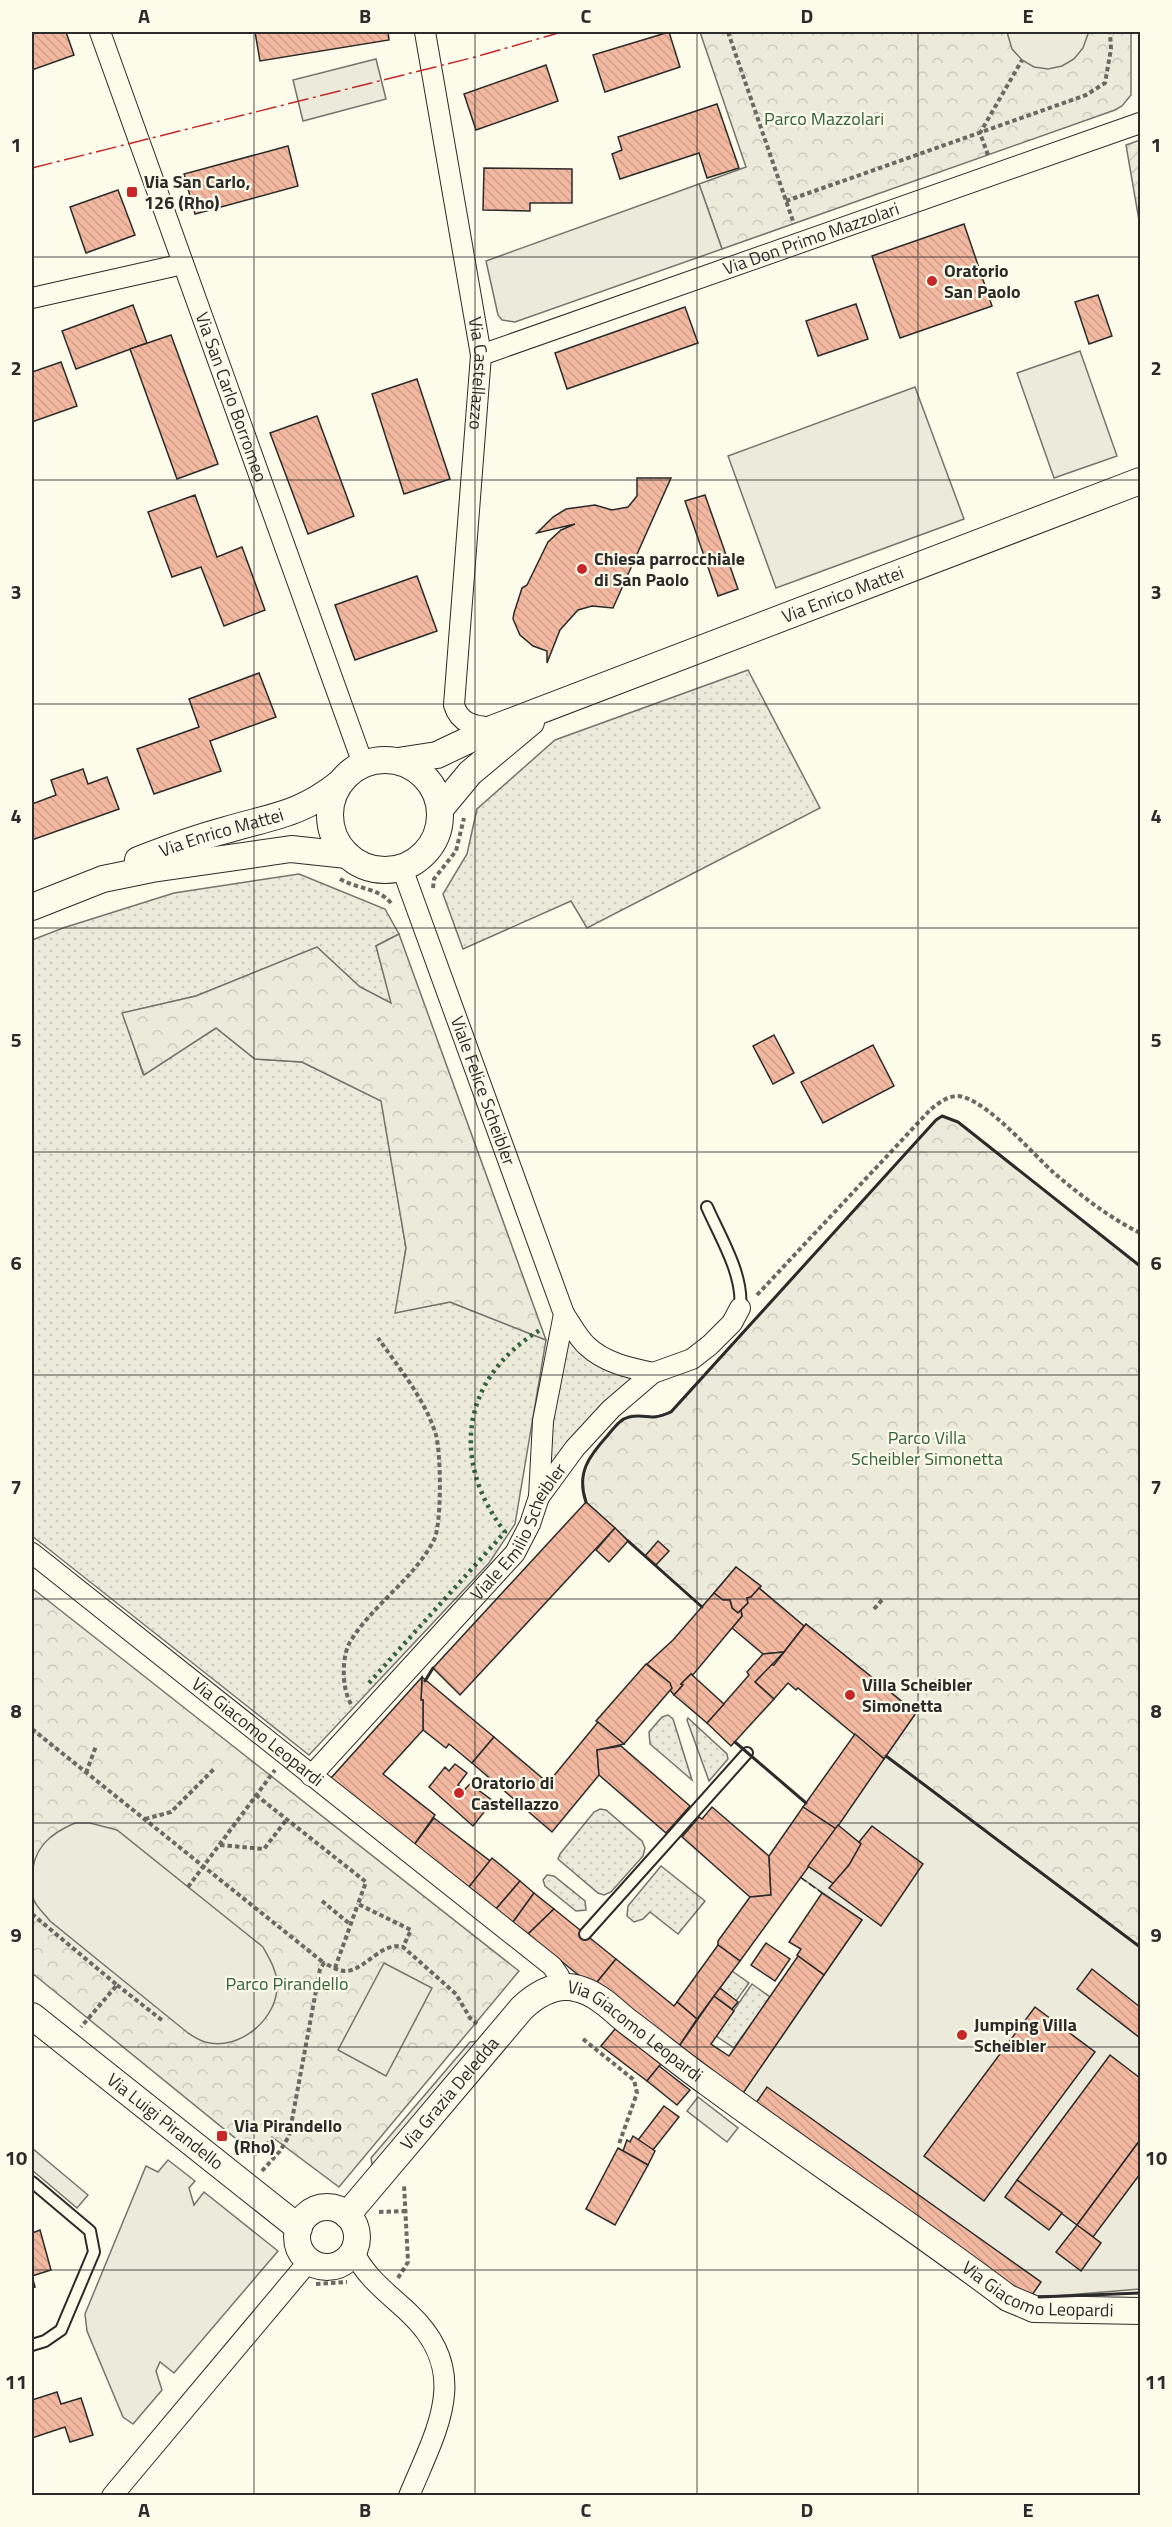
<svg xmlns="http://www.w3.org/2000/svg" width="1172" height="2527" font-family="'Titillium Web',sans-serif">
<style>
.grass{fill:url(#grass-dots);stroke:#74746e;stroke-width:1.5}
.forest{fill:url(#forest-crowns);stroke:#74746e;stroke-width:1.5}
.garden{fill:url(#garden-furrows);stroke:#74746e;stroke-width:1.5}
.pitch{fill:#ecebdb;stroke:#74746e;stroke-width:1.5}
.parking{fill:#eceadb;stroke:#74746e;stroke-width:1.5}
.building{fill:url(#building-back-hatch);stroke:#2b2b2b;stroke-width:1.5}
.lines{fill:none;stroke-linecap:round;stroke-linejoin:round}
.service-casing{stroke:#2b2b2b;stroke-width:14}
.minor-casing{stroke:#2b2b2b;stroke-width:22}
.tertiary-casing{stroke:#2b2b2b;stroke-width:28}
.path{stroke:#6a6964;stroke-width:4;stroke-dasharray:4.5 3;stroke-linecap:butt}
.service{stroke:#fdfbea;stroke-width:10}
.minor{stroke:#fdfbea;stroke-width:20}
.tertiary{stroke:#fdfbea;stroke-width:26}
.hedge{stroke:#34623c;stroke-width:4.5;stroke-dasharray:3 4.5;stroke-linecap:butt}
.fence{stroke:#2b2b2b;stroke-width:1.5;stroke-dasharray:8 3;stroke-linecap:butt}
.wall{stroke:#2b2b2b;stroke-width:3}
.power{stroke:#c62828;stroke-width:1.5;stroke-dasharray:21 4.5 3 4.5;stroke-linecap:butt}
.grid{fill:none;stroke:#2b2b2b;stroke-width:1.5;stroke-opacity:0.55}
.poi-dot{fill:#c62828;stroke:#fdfbea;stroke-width:2}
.labels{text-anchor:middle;stroke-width:4.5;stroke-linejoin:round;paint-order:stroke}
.park-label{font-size:18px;fill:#34623c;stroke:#fdfbea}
.poi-label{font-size:18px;font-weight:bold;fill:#2b2b2b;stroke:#fdfbea;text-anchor:start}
.street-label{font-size:18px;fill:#2b2b2b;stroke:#fdfbea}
.neatline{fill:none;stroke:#2b2b2b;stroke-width:2}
.grid-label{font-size:20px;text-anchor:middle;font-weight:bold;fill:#2b2b2b}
</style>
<defs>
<pattern id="grass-dots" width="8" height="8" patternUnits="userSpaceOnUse" patternTransform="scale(1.5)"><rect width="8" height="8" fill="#ecebdb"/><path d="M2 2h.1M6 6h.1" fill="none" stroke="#cbcabc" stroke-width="1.8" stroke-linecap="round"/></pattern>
<pattern id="forest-crowns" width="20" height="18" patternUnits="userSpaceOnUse" patternTransform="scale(1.5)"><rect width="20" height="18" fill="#ecebdb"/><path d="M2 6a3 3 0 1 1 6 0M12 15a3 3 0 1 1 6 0" fill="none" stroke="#cbcabc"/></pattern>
<pattern id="garden-furrows" width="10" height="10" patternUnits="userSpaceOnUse" patternTransform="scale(1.5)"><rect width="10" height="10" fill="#ecebdb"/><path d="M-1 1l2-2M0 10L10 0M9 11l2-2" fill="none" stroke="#cbcabc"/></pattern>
<pattern id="building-back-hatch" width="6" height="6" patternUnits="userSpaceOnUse" patternTransform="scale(1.5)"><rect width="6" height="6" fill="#f2b8a0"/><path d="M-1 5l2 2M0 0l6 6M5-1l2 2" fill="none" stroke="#d09e8a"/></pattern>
</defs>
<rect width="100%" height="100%" fill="#fdfbea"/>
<g class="grass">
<polygon points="748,670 820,808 587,928 571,901 463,949 443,894 467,854 477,809 555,740"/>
<polygon points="299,874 385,909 399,934 376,946 392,1004 360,987 317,947 196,996 123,1013 143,1074 216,1028 255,1059 302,1062 382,1101 406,1248 396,1312 450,1302 546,1340 515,1524 489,1563 309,1755 32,1536 32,940 63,928 174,893"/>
<polygon points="566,1338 579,1350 642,1377 545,1474"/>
<polygon points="668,1715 673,1719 692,1780 650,1744 649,1732 662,1717"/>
<polygon points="688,1718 727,1754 728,1759 709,1781 687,1720"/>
<polygon points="600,1809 606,1810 642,1841 645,1848 643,1856 611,1892 604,1895 598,1893 558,1859 560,1854 594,1812"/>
<polygon points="661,1866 705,1901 678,1934 650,1912 643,1919 634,1922 627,1916 628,1906"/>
<polygon points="547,1875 554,1876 585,1901 586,1910 576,1911 545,1886 543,1880"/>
<polygon points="732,1971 749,1983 736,2001 720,1988"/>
<polygon points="752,1984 770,1997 734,2048 716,2036"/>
</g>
<g class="forest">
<polygon points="700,32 1131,32 1131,95 1122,106 1115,110 722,249 699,184 746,167"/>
<polygon points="399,934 546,1340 450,1302 395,1313 406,1248 381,1101 302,1062 255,1059 216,1028 144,1075 122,1013 196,996 317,947 360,987 391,1003 376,946"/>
<path d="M942,1116L958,1122L1140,1266V1947L886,1756L916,1713L806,1624L804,1626L759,1588L761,1586L736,1567L702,1607L586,1502C576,1474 589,1456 608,1435C614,1428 620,1419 629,1417C647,1413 649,1422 671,1411L936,1120Z"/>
<polygon points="32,1588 519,1971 339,2187 272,2137 256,2155 32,1973"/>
</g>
<polygon class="garden" points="1140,140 1140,226 1126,145"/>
<g class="pitch">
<polygon points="376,59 386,99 303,121 293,80"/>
<polygon points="1080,351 1117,456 1054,478 1017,373"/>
<polygon points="915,387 964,519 776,588 728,456"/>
<polygon points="886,1756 1140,1947 1140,2289 1030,2298 742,2094 862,1920 800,1877"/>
<path d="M75,1823H90L117,1830L263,1947C269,1958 276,1969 277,1982C280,2017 240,2052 205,2042C199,2040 193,2036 188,2033L50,1921C44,1913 36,1907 33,1898C31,1892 32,1885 32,1879C32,1849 49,1834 75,1823Z"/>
<polygon points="384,1963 432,1988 386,2076 338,2050"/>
</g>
<g class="parking">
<polygon points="1007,32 1088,32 1088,34 1083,48 1074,59 1062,66 1048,69 1034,67 1022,60 1012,49"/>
<polygon points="699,184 722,249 515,322 502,320 498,315 486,261"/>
<polygon points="481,2041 373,2169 371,2158 470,2042"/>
<polygon points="698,2097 738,2128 727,2142 687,2111"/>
<polygon points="32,2148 88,2195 77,2208 32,2170"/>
<polygon points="168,2160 195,2181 189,2188 194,2205 204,2192 278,2251 174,2373 160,2362 156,2371 162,2390 133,2424 123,2417 87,2331 85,2314 146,2166 158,2172"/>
</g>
<g class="building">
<polygon points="32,32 66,32 74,55 32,70"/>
<polygon points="255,32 388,32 389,40 260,61"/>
<polygon points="669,32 680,67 605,92 593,55"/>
<polygon points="546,65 558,101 476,130 464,94"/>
<polygon points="717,104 739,168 707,178 699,153 620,179 612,154 622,150 618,137"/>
<polygon points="288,146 298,186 195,214 184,174"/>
<polygon points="484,168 572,169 572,203 530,203 530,211 483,210"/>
<polygon points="118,190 135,235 86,253 70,207"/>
<polygon points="964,224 992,306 900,338 872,256"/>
<polygon points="1098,295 1112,336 1089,344 1075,302"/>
<polygon points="856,304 868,339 818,356 806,321"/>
<polygon points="133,305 147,343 76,369 62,331"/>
<polygon points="685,307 698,343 567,389 555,353"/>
<polygon points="171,335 218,464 177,479 130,349"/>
<polygon points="61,362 77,406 32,422 32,372"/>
<polygon points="417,379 450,479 404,494 372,394"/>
<polygon points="317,416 354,516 308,534 270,433"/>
<polygon points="637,478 671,478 613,608 592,606 578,610 560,630 547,663 547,651 533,646 520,635 513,619 514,613 522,588 527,585 548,542 561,530 575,524 537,533 553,517 566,509 595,505 612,510 628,507 637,496"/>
<polygon points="195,495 217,557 242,547 265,610 224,626 201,567 172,577 148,512"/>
<polygon points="705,495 738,589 718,596 685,501"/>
<polygon points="417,576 437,631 355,660 335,605"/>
<polygon points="259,673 276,717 210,741 221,771 154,794 137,749 199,727 189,699"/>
<polygon points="83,769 88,784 107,777 119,809 32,840 32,804 56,795 51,780"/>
<polygon points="774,1035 794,1073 773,1084 753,1046"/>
<polygon points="873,1045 894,1086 823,1123 801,1082"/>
<polygon points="586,1502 615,1528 460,1695 433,1668"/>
<polygon points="615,1528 628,1541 609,1562 596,1550"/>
<polygon points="658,1541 669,1551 656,1565 645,1556"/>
<polygon points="736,1567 761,1586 751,1597 747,1598 748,1603 738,1613 732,1608 730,1600 723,1600 714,1593"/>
<polygon points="759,1588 804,1626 784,1652 763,1654 732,1628 742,1616 741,1610 748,1603 747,1598 751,1597"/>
<polygon points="714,1593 723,1600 730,1600 732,1608 738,1613 741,1610 742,1616 692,1676 691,1674 681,1684 683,1685 674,1695 670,1690 670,1683 647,1664 673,1640"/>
<polygon points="806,1624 916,1713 884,1759 798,1688 796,1690 788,1683 774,1699 755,1682 770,1665 774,1665"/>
<polygon points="784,1652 755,1682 774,1699 731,1746 707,1723 749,1675 747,1672 763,1654"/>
<polygon points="646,1664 670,1683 672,1688 624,1744 596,1721"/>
<polygon points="691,1674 724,1704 707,1723 674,1695 683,1685 681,1684"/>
<polygon points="422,1677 494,1737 472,1763 449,1744 446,1748 423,1730 423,1700 421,1700"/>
<polygon points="422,1677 421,1700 423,1700 423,1730 383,1774 435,1815 414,1845 331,1778"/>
<polygon points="598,1722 624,1744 597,1750 599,1775 552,1832 472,1763 494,1737 548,1783"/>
<polygon points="855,1734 884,1759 836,1829 803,1807"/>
<polygon points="621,1746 690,1806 666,1833 599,1775 597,1750"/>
<polygon points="455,1764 467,1773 458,1785 464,1790 470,1784 493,1801 473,1826 429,1787 445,1767 449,1771"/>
<polygon points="712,1807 769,1856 771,1895 750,1897 682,1837 699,1817 702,1819"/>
<polygon points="803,1807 836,1829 740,1961 718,1945 718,1941 750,1897 771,1895 769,1856"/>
<polygon points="434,1818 490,1861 469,1887 414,1845"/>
<polygon points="838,1825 861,1844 849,1865 834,1884 808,1866"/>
<polygon points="872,1826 923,1864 881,1926 829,1888 849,1865 861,1844 859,1842"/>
<polygon points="492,1858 520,1881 496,1909 469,1887"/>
<polygon points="520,1881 534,1893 513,1922 496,1909"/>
<polygon points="534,1893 554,1909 528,1934 513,1922"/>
<polygon points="822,1893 862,1920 824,1975 797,1955 801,1949 789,1942"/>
<polygon points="554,1909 616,1959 593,1987 528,1934"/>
<polygon points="766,1943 790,1959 775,1981 751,1965"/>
<polygon points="718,1945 740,1961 697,2019 677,2002"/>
<polygon points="798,1956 824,1975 739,2099 675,2052 714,1996 734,2011 711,2044 729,2056"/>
<polygon points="616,1959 674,2006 677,2002 697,2019 675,2052 593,1987"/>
<polygon points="1092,1969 1140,2007 1140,2038 1077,1989"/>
<polygon points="720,1988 738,2002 732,2009 714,1996"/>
<polygon points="1035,2007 1095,2052 984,2201 924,2156"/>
<polygon points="615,2029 661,2064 647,2081 601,2046"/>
<polygon points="1110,2055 1140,2078 1140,2140 1077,2225 1017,2180"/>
<polygon points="659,2066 690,2090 677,2105 647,2081"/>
<polygon points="767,2087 1041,2282 1030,2298 756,2103"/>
<polygon points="664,2106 679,2117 653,2150 638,2140"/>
<polygon points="633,2136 655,2151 648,2165 623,2151 627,2140 630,2142"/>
<polygon points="1140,2140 1140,2174 1093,2237 1077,2225"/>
<polygon points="618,2148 648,2165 615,2225 586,2209"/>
<polygon points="1017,2180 1062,2213 1049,2230 1005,2197"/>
<polygon points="1077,2225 1101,2243 1081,2271 1056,2252"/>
<polygon points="40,2230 51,2270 32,2276 35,2287 32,2288 32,2233"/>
<polygon points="57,2392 61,2404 81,2398 93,2435 70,2442 65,2427 32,2438 32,2400"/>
</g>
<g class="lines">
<g class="service-casing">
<g id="service">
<path d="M707,1207C720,1237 744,1275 740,1308"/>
<polyline points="585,1934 747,1753"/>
<polyline points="32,2182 90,2231 94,2252 61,2330 45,2341 32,2345"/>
</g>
</g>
<g class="minor-casing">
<g id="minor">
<path id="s1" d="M100,32L363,764"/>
<path id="s2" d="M425,32L481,355L454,705C460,725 476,726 494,728"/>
<polyline points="32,298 183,264"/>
<path id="s3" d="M481,355L1140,123"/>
<path id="s4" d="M402,868L564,1314L543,1421L539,1497"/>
<path d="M564,1314C571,1324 578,1338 587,1346C605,1363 630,1368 653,1373"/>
<path id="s5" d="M32,1553L552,1966L559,1976L562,1986"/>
<path id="s6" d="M311,1776L515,1553L530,1524L539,1497L575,1448L611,1409L653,1373L692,1359L710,1345L732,1323L740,1308"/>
<path d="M354,2252C365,2277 390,2295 409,2313C473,2373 436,2430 409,2496"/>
<polyline points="112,2496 309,2261"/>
</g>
</g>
<g class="tertiary-casing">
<g id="tertiary">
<circle cx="385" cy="815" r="55"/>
<path id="s7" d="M398,761L437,755L494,728L1140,481"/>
<polyline points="441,808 470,773 531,722"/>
<path id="s8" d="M138,860C166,849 196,838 226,830C273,816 300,815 340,783"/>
<polyline points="32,907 103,879 152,869 291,849 347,855"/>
<path id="s9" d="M32,2016L299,2228"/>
<circle cx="327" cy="2237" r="30"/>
<path id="s10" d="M347,2215L522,2008C538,1993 557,1982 579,1989C598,1994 613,2010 628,2022C655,2042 681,2064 708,2083C807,2156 910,2224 1008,2298L1034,2309L1140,2311"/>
</g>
</g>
<g class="path">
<polyline points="728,32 794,224"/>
<polyline points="988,155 980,133 1022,60"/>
<polyline points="786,201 1086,95 1105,83 1111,49 1110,32"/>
<path d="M340,879C357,889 379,888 391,903"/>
<polyline points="433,888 434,879 456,851 464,818"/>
<path d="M757,1295L931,1109C940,1102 951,1093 963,1097C991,1105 1031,1152 1054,1173C1080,1195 1110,1218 1140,1233"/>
<polyline points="874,1609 882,1600"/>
<path d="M351,1704C342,1689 341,1658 350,1642C373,1604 414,1579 434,1540C442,1523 441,1454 436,1435C425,1399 399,1368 378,1338"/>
<polyline points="32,1729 324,1963"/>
<polyline points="86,1773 96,1746"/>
<polyline points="256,1795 366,1882 358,1904 411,1930 403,1947"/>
<polyline points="145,1819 171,1812 215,1768"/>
<polyline points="220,1845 264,1849 287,1819"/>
<polyline points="188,1887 275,1770"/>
<polyline points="322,1901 351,1925"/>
<polyline points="32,1914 117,1985 81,2027"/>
<polyline points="335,1968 358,1904"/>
<polyline points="117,1985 163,2021"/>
<polyline points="583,2039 634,2080 637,2093 619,2144"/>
<path d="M262,2171L280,2151L289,2136L320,1969L324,1963C331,1966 339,1972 347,1971C366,1969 382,1941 403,1947L456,1994L470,2018L477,2024"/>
<polyline points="379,2212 405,2211"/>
<polyline points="398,2278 408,2262 404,2184"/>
<polyline points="316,2284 347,2282"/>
</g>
<use href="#service" class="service"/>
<use href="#minor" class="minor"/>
<use href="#tertiary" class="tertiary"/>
<path class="hedge" d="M369,1683L505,1532C450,1461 461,1378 540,1330"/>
<polyline class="fence" points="800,1877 822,1893"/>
<g class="wall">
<path d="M586,1502C576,1473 589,1456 608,1435C614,1428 620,1419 629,1417C647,1413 649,1422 671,1412L936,1120L942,1116L958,1122L1140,1266"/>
<polyline points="628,1541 702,1607"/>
<polyline points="425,1681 433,1668"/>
<polyline points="735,1742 806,1803"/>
<polyline points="886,1756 1140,1947"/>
<polyline points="1039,2297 1140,2293"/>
</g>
<polyline class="power" points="32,168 475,57 562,32"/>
</g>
<path class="grid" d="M254,32V2496M475,32V2496M697,32V2496M918,32V2496M32,257H1140M32,480H1140M32,704H1140M32,928H1140M32,1152H1140M32,1375H1140M32,1599H1140M32,1823H1140M32,2047H1140M32,2270H1140"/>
<g class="poi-dot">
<rect x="126" y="186" width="12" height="12" rx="3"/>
<circle cx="932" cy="281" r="6"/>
<circle cx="582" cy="569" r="6"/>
<circle cx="850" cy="1695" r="6"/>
<circle cx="459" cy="1793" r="6"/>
<circle cx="962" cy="2035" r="6"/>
<rect x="216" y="2130" width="12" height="12" rx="3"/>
</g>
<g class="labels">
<g class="park-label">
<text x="824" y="125">Parco Mazzolari</text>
<text x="927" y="1444">Parco Villa<tspan x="927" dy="21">Scheibler Simonetta</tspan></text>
<text x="287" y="1990">Parco Pirandello</text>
</g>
<g class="poi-label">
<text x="144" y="188">Via San Carlo,<tspan x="144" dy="21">126 (Rho)</tspan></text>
<text x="944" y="277">Oratorio<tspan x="944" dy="21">San Paolo</tspan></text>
<text x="594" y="565">Chiesa parrocchiale<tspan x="594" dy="21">di San Paolo</tspan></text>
<text x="862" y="1691">Villa Scheibler<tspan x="862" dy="21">Simonetta</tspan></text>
<text x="471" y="1789">Oratorio di<tspan x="471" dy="21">Castellazzo</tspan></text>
<text x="974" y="2031">Jumping Villa<tspan x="974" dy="21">Scheibler</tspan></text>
<text x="234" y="2132">Via Pirandello<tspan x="234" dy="21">(Rho)</tspan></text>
</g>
<g class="street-label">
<text dy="6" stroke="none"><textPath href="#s3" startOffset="350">Via Don Primo Mazzolari</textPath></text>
<text dy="6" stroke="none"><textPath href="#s2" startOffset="346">Via Castellazzo</textPath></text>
<text dy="6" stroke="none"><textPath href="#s1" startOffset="388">Via San Carlo Borromeo</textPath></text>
<text dy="6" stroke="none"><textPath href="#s7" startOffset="476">Via Enrico Mattei</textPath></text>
<text dy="6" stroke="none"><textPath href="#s8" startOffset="88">Via Enrico Mattei</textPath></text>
<text dy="6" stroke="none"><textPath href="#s4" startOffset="237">Viale Felice Scheibler</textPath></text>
<text dy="6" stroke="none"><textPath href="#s6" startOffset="322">Viale Emilio Scheibler</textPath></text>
<text dy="6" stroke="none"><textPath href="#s5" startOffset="288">Via Giacomo Leopardi</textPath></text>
<text dy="6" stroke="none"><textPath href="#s10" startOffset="404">Via Giacomo Leopardi</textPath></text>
<text dy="6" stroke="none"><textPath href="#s10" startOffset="159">Via Grazia Deledda</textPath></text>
<text dy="6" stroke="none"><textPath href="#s9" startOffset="170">Via Luigi Pirandello</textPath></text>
<text dy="6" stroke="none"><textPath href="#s10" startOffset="890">Via Giacomo Leopardi</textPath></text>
</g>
</g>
<rect width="1172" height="2527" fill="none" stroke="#fdfbea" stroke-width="66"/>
<rect x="33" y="33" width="1106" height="2461" class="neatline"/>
<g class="grid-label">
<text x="144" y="23">A</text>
<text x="365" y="23">B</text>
<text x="586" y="23">C</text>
<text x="807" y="23">D</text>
<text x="1028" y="23">E</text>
<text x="16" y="152">1</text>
<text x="1156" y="152">1</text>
<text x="16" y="375">2</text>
<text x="1156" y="375">2</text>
<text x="16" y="599">3</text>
<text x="1156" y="599">3</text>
<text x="16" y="823">4</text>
<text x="1156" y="823">4</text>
<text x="16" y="1047">5</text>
<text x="1156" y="1047">5</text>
<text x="16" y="1270">6</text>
<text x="1156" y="1270">6</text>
<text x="16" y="1494">7</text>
<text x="1156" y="1494">7</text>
<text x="16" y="1718">8</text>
<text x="1156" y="1718">8</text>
<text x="16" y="1942">9</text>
<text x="1156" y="1942">9</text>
<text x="16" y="2165">10</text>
<text x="1156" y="2165">10</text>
<text x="16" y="2389">11</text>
<text x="1156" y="2389">11</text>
<text x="144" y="2517">A</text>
<text x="365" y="2517">B</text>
<text x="586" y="2517">C</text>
<text x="807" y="2517">D</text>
<text x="1028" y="2517">E</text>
</g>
</svg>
